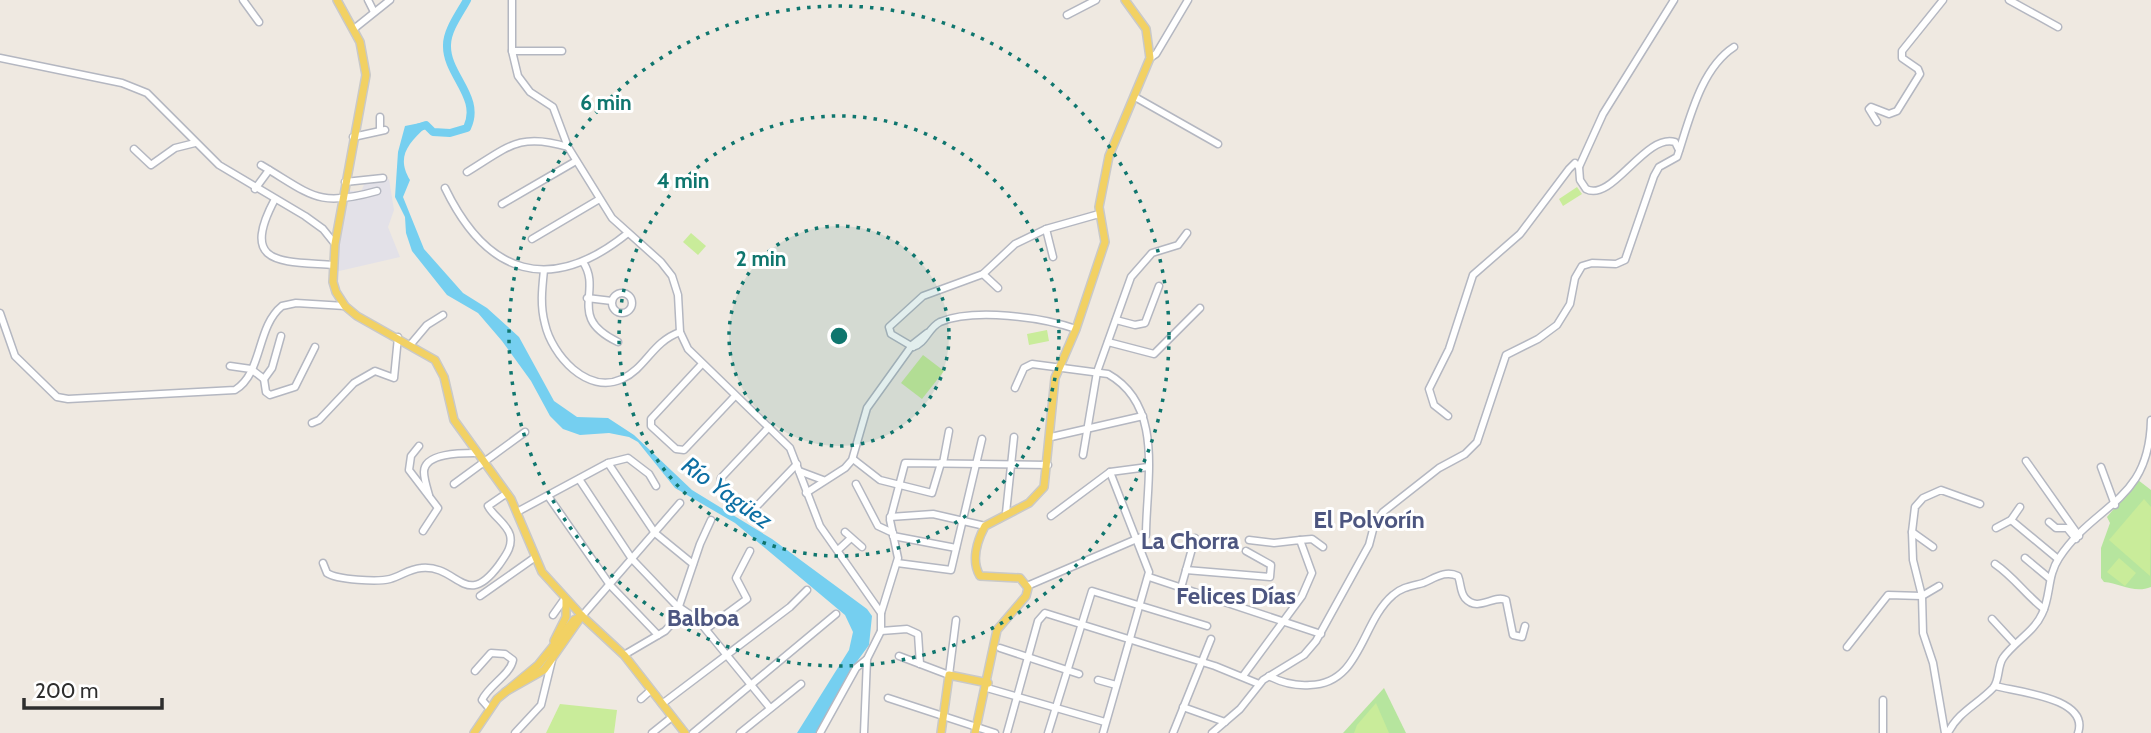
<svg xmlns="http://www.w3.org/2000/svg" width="2151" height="733" font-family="Cabin,sans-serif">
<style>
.industrial{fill:#e3e1e8}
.green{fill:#b6e59e}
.pitch{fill:#c9ec9a}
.water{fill:#75cff0}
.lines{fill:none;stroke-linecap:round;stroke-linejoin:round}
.river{stroke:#75cff0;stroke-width:8}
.minor-casing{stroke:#b4b7c1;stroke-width:9}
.major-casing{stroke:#c9c9c9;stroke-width:10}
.minor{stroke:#fff;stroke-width:6}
.major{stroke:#f2d163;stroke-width:7}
.ring{fill:none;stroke:#0f766e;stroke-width:3.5;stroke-dasharray:3.5 7}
.labels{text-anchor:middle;stroke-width:6;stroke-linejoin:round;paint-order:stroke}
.water-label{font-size:24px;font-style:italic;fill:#0d6fa3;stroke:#fff}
.neighbourhood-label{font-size:24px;font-weight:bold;fill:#4d5680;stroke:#fff}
.centre{fill:#0f766e;stroke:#fff;stroke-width:3.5}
.ring-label{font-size:21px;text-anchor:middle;font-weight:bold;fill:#0f766e;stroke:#fff;stroke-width:6;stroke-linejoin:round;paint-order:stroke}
</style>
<rect width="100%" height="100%" fill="#efe9e1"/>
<polygon class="industrial" points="389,179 394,210 388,227 400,257 335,272 346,190 361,192 365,182"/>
<g class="green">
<path d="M2138,480L2151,490V587C2134,594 2120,583 2104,582L2101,578V548L2110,523L2107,517Z"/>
<polygon points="1384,688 1406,733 1343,733"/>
</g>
<g class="pitch">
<polygon points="1577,187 1582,194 1563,206 1559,199"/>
<polygon points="691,233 706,246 698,255 683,242"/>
<polygon points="1047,330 1049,341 1029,345 1027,334"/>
<polygon points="923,355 944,371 922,399 901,383"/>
<polygon points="2144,499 2151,507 2150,576 2109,540"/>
<polygon points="2119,558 2136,573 2125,586 2107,572"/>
<polygon points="1376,703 1389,733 1354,733 1357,725"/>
<polygon points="560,704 617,710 614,733 546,733"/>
</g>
<path class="water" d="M425,122V128C408,144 396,157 410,180L403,197L424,249L463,293L487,308L519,337L554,401L577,417L608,418L634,435L692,490L772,539L867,609L872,616L869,645L850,671L817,733H797L849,650L853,632L845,615L735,523L675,488L638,442L629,437L609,433L580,435L563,429L550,416L531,381L502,341L478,313L447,295L412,251L406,233L405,217L395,197L398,152L405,126Z"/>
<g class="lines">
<path class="river" d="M417,128L426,125L433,132L450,133L467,128C482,97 446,75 447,45C447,30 460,13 467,0"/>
<g class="minor-casing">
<g id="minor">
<polyline points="243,0 259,22"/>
<polyline points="368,0 374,12"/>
<polyline points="512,0 512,51 518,76 530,92 553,107 568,147 612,218 661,262 672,276 678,295 680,332 688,349 790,448 820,526 881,613 881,631 867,659 864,733"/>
<path d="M1674,0L1603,114L1579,167L1580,180L1586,189C1612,203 1645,133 1675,142L1679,150"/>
<polyline points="2009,0 2058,27"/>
<polyline points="1067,15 1096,0"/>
<polyline points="355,28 390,0"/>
<polyline points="512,51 562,51"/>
<polyline points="0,58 122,83 147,93 219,165 305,216 323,229 335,244"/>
<polyline points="1150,58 1156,54 1188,0"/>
<polyline points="1135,97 1218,144"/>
<polyline points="380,117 380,130"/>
<polyline points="1877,122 1869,109 1871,107 1889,114 1897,111 1920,74 1918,69 1902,58 1902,51 1943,0"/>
<polyline points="353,137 385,130"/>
<polyline points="134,149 151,165 175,148 195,143"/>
<path d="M261,165C312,195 317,208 377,191"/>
<path d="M467,172C508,147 519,132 568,147"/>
<polyline points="345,182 383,178"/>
<path d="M445,188C487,275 550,296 628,233"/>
<polyline points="255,189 269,170"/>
<path d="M275,199C239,266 281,261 333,265"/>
<polyline points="502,204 576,161"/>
<polyline points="1046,229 1053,257"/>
<polyline points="532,239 598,200"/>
<path d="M583,262C603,292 566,317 618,342"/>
<path d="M544,270C542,289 540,306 545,324C552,355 587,395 622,379C646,368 652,342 680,332"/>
<polyline points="983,274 998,288"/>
<circle cx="622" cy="303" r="10"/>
<polyline points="587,298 612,301"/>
<path d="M0,313L15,356L57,397L68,399L235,390C263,373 256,327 282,306L296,303L345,306"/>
<polyline points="1116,320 1135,325 1145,323 1159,286"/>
<polyline points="1108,342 1154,354 1200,308"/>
<polyline points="411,344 427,325 443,315"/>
<polyline points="913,347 891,334 889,327 923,296 983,274 1015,244 1046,229 1099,214"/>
<path d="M913,347C926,343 928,328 940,322C974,308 1042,317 1076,329"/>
<polyline points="701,365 651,419 651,426 676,449 684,450 735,396"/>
<polyline points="230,366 251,369 264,379"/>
<polyline points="264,379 266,392 270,395 295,387 315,347"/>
<polyline points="264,379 272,368 281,336"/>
<path d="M1015,388L1024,368L1032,364L1108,374C1165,406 1146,482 1146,535L1027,586"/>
<polyline points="1448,416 1434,405 1429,389 1449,349 1473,275 1520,234 1569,169 1575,163 1579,167"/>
<polyline points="312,423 319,420 354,383 375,371 394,378 398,337"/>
<polyline points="769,427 721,478 720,486 747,509 754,509 797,464"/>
<polyline points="1051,437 1143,416"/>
<polyline points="419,446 411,456 409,470 438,508 423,531"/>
<polyline points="1083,455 1097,372 1131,277 1152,253 1178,245 1187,233"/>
<polyline points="853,459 880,480 932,493 941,463"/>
<polyline points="2026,461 2079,536"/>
<polyline points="608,463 655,533 693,564"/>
<polyline points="943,463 949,431"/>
<polyline points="2101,467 2115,505"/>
<polyline points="799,471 823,480"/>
<polyline points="579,479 632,559 676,605 698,620 770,708"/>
<polyline points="454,484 525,432"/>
<polyline points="856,484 878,526 893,533"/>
<polyline points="806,493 845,468 852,460 867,408 913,344 927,333"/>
<path d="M429,495C427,488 424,479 424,472C424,452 465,453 478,453"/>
<polyline points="548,496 610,585 658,635"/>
<polyline points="517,512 608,463 628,458 649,474 656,486"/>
<polyline points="1006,513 1014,437"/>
<polyline points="1051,516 1110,472 1148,467"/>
<polyline points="890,517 933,514 985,526"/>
<polyline points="2011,520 2058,559"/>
<polyline points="2049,522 2056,528 2067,528 2076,539"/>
<polyline points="1996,528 2011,520 2020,507"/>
<polyline points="845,532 862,547"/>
<polyline points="1912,532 1933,547"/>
<polyline points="893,536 956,548"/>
<polyline points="1300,540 1312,539 1323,547"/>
<polyline points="838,550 851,538"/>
<polyline points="2025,558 2049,578"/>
<path d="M323,563L327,573C337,580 378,582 390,579C401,576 409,569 421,568C458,564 465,611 499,565C505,556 513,547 510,535C507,524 493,516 488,506L507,493"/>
<polyline points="897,563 951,570 982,439"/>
<path d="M1995,564C2014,577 2026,595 2044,609"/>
<polyline points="1186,570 1270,577 1271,565 1246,551"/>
<polyline points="1149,577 1321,634"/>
<polyline points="1181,588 1195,538"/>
<polyline points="480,596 534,558"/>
<polyline points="881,613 898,558 890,520 905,463 1048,465"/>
<polyline points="553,615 565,598"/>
<polyline points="582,616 680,503"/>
<polyline points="1992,619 2015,644"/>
<polyline points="706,629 747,599 736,578 750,551"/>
<polyline points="881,631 907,629 918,634 920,664"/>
<polyline points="1847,647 1888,595 1922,596 1939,586"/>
<polyline points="1000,648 1079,674"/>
<polyline points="624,655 665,631 674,621 700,544 711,520"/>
<polyline points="899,656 949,675 956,620"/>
<path d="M475,671L491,653L505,654L513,660C510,675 489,685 482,700L489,708"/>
<polyline points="1243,676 1302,596 1312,573 1300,540 1274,543 1249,540"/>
<path d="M1269,676C1282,683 1295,686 1310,685C1361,684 1361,622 1393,595C1402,587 1412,586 1423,583C1435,578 1445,570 1458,576C1461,583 1460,592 1465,598C1478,613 1494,594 1506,600L1513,635L1522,637L1525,626"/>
<polyline points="1098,680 1116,685"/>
<path d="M1995,686C2018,692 2090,698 2078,733"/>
<polyline points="987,688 1105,722"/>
<polyline points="888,698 995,733"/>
<polyline points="641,699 651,690"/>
<polyline points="662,704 790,607 807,590"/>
<polyline points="1183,707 1225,722"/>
<polyline points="515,733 541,705 552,660"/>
<polyline points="652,733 672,717"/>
<polyline points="693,733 836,614"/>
<polyline points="740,733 801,684"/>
<polyline points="820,733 856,668 867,659"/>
<polyline points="1007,733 1038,621 1045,613 1215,666 1259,684"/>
<polyline points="1048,733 1092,591 1207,626"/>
<polyline points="1103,733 1149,572 1110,472"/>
<polyline points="1173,733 1211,639"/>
<path d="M1212,733L1240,709L1263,680L1304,655L1316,641L1369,545L1375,522L1383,512L1439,468L1465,454L1477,442L1506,355L1538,339L1557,325L1570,304L1575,278L1582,266L1592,263L1616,264L1625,260L1654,176L1659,167L1677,157C1689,122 1700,69 1734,47"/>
<polyline points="1883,733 1883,700"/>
<polyline points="1945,733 1933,663 1923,633 1922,596 1913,560 1912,532 1915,507 1923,498 1941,490 1980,504"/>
<path d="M1948,733C1958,712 1978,704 1993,688C2000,680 1997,667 2003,658C2014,642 2034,632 2042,614C2051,596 2047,576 2059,558C2096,502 2149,503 2151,420"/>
</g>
</g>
<g class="major-casing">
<g id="major">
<polyline points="337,0 360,42 366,75 335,244 333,282 336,292 345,306 357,316 435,360 444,377 454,420 511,499 542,572 582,616 624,655 685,733"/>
<polyline points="554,641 566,617 566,600"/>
<polyline points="505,692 544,670 581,617"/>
<polyline points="474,733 497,699 538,665 574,620 582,616"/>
<polyline points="941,733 949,675 988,683"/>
<path d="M975,733L997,630L1026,596L1028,588L1020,578L980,576C971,561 977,541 985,526L1029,503L1044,487L1055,378L1076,329L1105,242L1099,207L1109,156L1150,58L1146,29L1125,0"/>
</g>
</g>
<use href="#minor" class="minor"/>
<use href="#major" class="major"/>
</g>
<circle cx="839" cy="336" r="110" fill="#0f766e" fill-opacity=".12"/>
<g class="ring">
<circle cx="839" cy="336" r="110"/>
<circle cx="839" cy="336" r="220"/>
<circle cx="839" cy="336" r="330"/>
</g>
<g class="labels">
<g class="water-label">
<text transform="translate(727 493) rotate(36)" y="8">Río Yagüez</text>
</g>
<g class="neighbourhood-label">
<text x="1369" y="528">El Polvorín</text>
<text x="1190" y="549">La Chorra</text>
<text x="1236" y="604">Felices Días</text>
<text x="703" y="626">Balboa</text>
</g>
</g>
<circle cx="839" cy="336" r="10" class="centre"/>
<g class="ring-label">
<text x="606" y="110">6 min</text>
<text x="683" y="188">4 min</text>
<text x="761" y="266">2 min</text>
</g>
<path d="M24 698v10h138v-10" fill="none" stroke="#2e2e2e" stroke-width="3.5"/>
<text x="35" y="698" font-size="21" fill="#2e2e2e" stroke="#ffffff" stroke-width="5" paint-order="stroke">200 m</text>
</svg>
